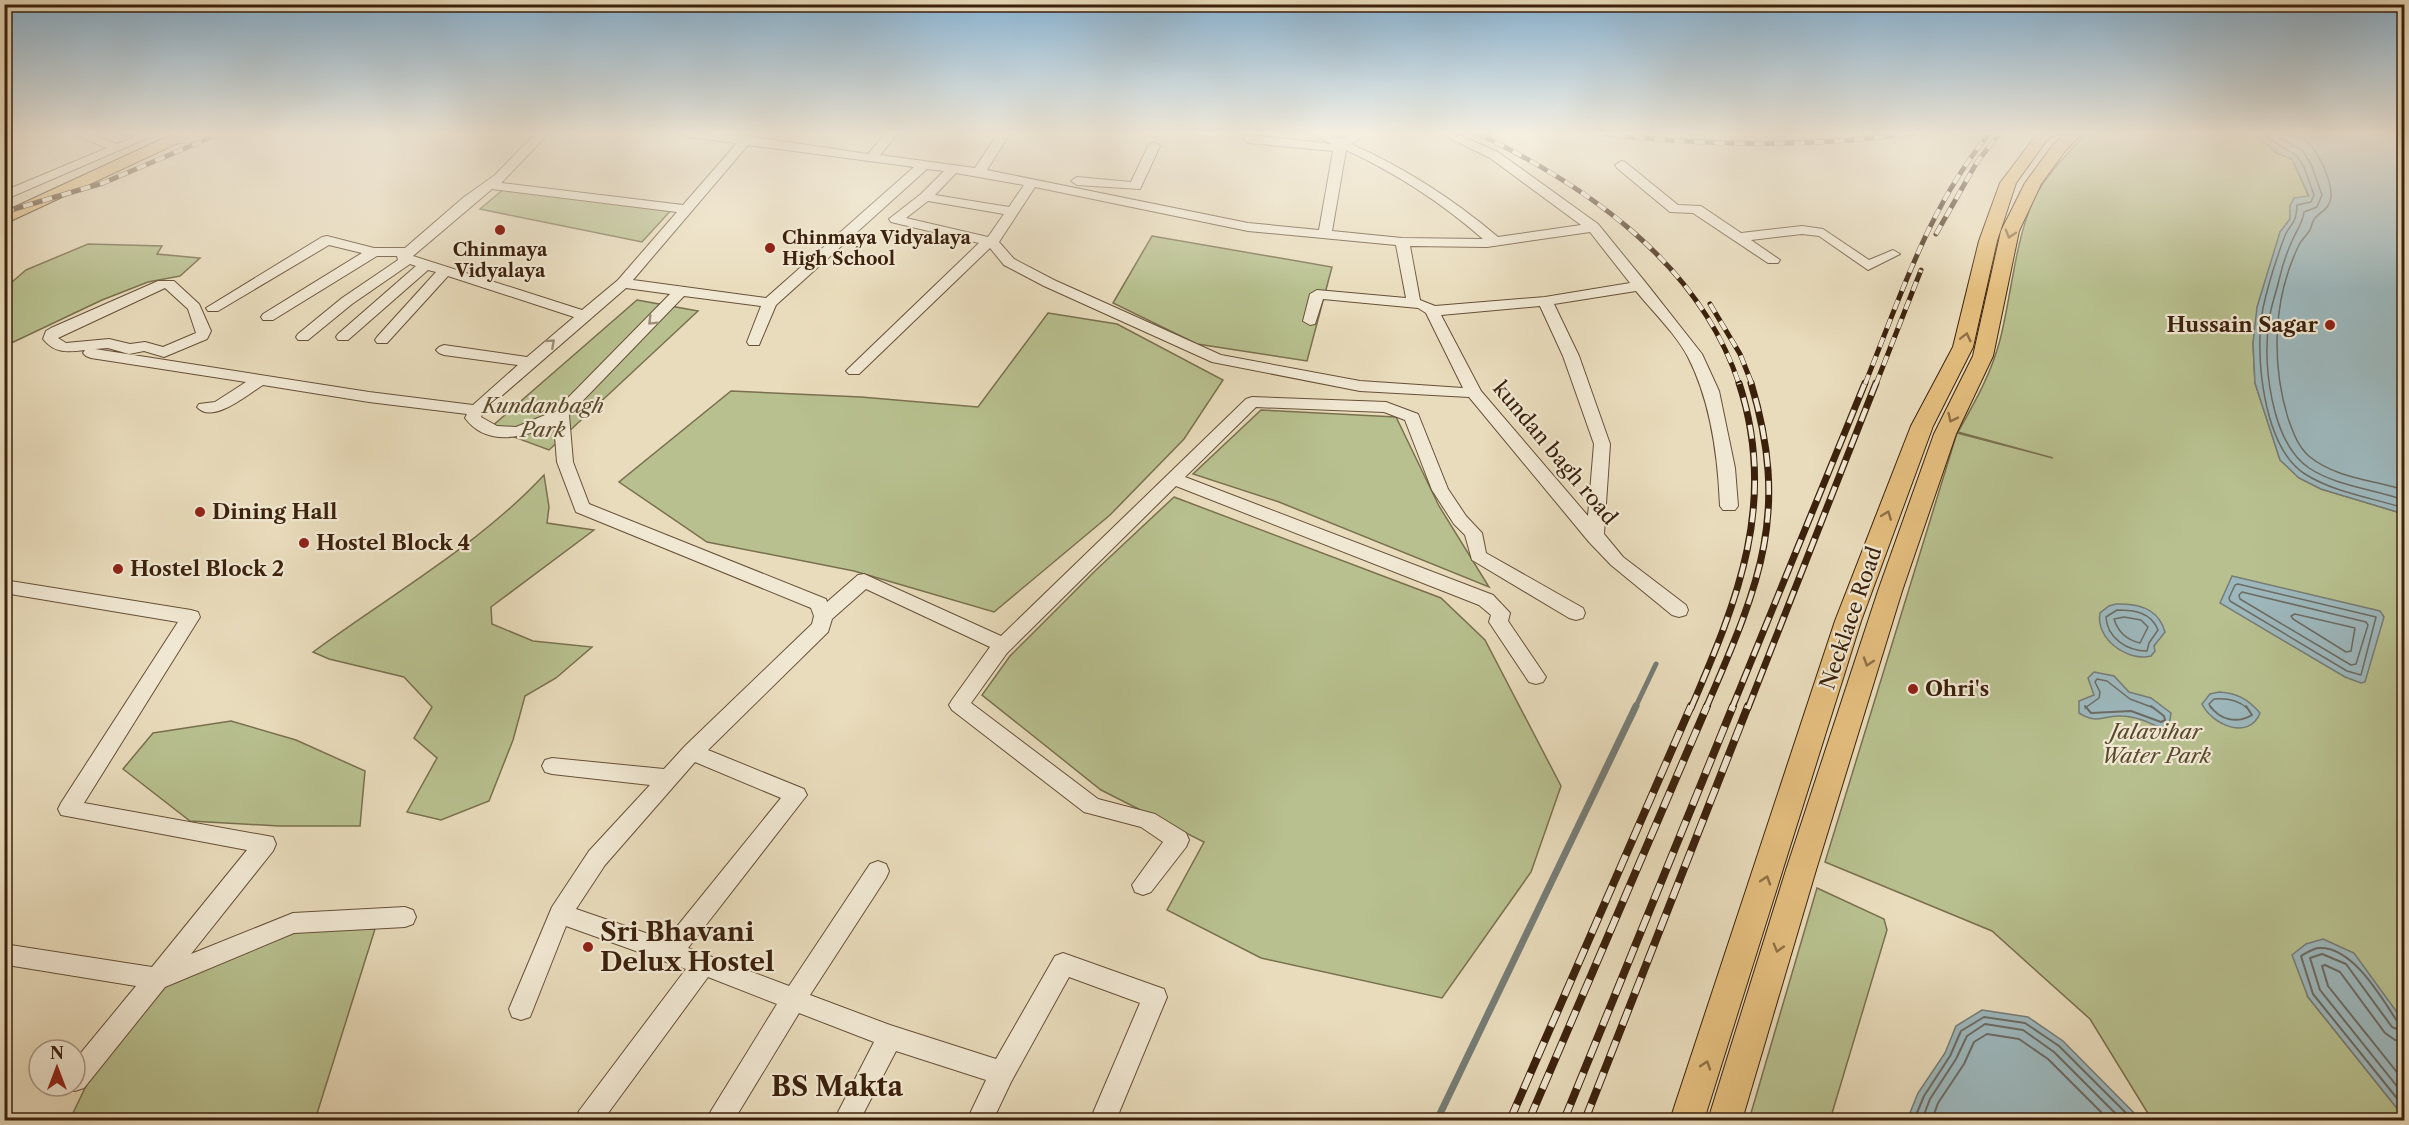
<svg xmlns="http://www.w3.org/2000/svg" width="2409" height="1125" font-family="'Libre Caslon Text',serif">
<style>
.green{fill:#b8c08f;stroke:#7a704e;stroke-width:1.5}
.water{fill:#9db8bd;stroke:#767c76;stroke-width:1.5}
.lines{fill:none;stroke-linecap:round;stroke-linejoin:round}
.shore-far1{stroke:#6c6c64;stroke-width:1.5}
.shore{stroke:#6c6c64;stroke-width:2}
.stream-far1{stroke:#767c76;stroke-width:5}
.stream{stroke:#767c76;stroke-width:7}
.minor-casing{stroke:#665038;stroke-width:2}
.major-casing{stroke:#3b210c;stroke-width:2}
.minor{fill:#f1e8d3;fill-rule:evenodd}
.major{fill:#e4be7e;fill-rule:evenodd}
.rail-far2-casing{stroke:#3b210c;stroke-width:5}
.rail-far1-casing{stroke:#3b210c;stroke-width:7}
.rail-casing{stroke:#3b210c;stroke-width:8}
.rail-far2{stroke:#f1e8d3;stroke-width:4;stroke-dasharray:10;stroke-linecap:butt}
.rail-far1{stroke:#f1e8d3;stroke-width:4.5;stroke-dasharray:14;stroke-linecap:butt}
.rail{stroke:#f1e8d3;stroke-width:6;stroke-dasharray:17;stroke-linecap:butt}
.oneway{stroke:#907045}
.oneway2{stroke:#9f8e79}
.poi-dot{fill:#8f2418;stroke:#f1e8d3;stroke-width:2}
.labels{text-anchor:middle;stroke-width:4.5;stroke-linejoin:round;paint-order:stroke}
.far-poi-label{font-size:18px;font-weight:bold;fill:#3b210c;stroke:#f1e8d3;text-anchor:start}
.poi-label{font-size:21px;font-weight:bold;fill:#3b210c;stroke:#f1e8d3;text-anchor:start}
.park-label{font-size:21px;font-style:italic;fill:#5a492d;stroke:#f1e8d3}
.street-label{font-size:21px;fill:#3b210c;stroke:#f1e8d3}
.near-poi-label{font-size:26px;font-weight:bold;fill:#3b210c;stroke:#f1e8d3;text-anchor:start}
.near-neighbourhood-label{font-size:27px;font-weight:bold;fill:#3b210c;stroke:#f1e8d3}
</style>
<rect width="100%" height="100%" fill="#e9dcbc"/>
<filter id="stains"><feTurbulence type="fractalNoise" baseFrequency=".00333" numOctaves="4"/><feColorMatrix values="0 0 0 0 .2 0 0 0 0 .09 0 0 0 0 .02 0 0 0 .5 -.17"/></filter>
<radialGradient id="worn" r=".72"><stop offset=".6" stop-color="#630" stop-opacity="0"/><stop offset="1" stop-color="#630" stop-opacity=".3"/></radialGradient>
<g class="green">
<path d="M2087,133H2253L2277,153L2292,159L2309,197L2290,206V219L2280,232L2253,343L2255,383L2280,459L2299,478L2321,489L2404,514V1023L2308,997L2404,1117V1120H2152L2090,1019L1992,931L1825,862L1957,433L2053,458L1958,432C1975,402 1991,374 2000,340C2011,297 2015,242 2033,201C2045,175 2068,153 2087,133Z"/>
<polygon points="505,188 673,208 642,242 480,209"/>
<polygon points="1152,236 1332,267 1307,361 1197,344 1113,303"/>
<polygon points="88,244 162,246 157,254 200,258 180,276 148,282 102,300 5,346 5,288 26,270"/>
<polygon points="637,300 698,311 549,450 490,428"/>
<polygon points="1048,313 1117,324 1223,380 1184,439 1110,515 994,612 854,571 707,542 619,482 731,391 861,397 978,407"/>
<polygon points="1261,410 1396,417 1439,506 1489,587 1279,502 1193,474"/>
<path d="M544,475L549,507L547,523L594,530L491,607L492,624L533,641L592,647L556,678L525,696L513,740L489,801L441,820L407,812L437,758L414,738L432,707L404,677L329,659L313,652C390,595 479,545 544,475Z"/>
<polygon points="1174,497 1441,598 1485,640 1561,786 1531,872 1442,998 1261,958 1167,910 1204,842 1101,790 982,695 1010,656 1096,570"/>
<polygon points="231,721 296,740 365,771 360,826 279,826 190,821 123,769 153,733"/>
<polygon points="1817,888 1884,919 1887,930 1830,1120 1749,1120"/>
<polygon points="303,929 375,929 315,1120 85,1120 72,1115 88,1082 167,981"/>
</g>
<g class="water">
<polygon points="2253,133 2404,133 2404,514 2321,489 2299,478 2280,460 2255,383 2253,343 2257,307 2280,232 2290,219 2290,206 2294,198 2309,196 2292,159 2277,153"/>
<polygon points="2232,576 2380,611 2384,617 2365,682 2361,683 2345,677 2220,603"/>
<path d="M2116,604C2138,603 2159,609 2165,632L2154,646L2155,651L2151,656C2128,662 2095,639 2100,613L2109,606Z"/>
<path d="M2094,672L2114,676L2129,692L2151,698L2171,713L2169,726L2163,729C2150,723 2136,716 2121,716C2102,715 2098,725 2079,713V701L2094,695L2088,678Z"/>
<path d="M2219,692C2237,693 2248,699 2260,713C2249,741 2212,725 2202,704L2210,694Z"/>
<polygon points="2323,939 2354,953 2404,1022 2404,1117 2308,997 2292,955 2306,944"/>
<polygon points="1982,1010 2028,1017 2063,1041 2141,1120 1907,1120 1918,1093 1945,1053 1956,1026"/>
</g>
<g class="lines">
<g class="shore-far1">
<path d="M2260,133L2297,156L2304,167L2314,195L2311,202L2297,205C2296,227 2290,222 2284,238C2276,260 2268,285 2263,308C2254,353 2263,447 2305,474C2333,492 2372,498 2404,508"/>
<path d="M2272,133L2303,151L2311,164L2322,195L2317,207L2304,212C2303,223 2296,231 2292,241C2286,254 2282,267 2279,280C2276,293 2271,306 2269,320C2263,363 2270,441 2309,468C2336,486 2374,489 2404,500"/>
<path d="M2288,133C2295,136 2303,138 2308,143C2320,155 2332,181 2331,197C2330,208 2322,211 2315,218C2312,221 2312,226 2310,230C2307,235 2302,239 2299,245C2273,298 2271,362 2288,418C2293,432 2298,447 2310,457C2336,478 2373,480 2404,490"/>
<polygon points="2238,584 2376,617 2361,675 2347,671 2230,601 2229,598 2235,585"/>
<polygon points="2242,592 2366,622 2368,625 2356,664 2351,665 2240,599 2239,595"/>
<path d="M2117,610C2134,610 2151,612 2158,630L2149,643L2147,651C2127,651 2107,638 2106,617Z"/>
<polygon points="2295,614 2355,628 2351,651 2346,652 2293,619 2291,616"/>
<path d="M2124,617L2141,620L2148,627L2140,643C2127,640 2118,632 2114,619Z"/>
<polyline points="2085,708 2099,698 2100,692 2095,682 2097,679 2107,681 2130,699 2154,708"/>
<path d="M2211,708L2209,704L2214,699C2227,698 2238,700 2247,708"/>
</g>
<g class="shore">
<polyline points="2085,706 2091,713 2131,711 2161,722 2165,720 2164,716 2151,706"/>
<path d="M2210,706C2220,720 2237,724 2252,715L2246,706"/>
<path d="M2404,1024L2397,1021C2381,997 2352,945 2318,948C2312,949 2306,953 2301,956L2313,994L2404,1107"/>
<polyline points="2404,1032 2392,1027 2346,964 2322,954 2310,958 2320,990 2404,1095"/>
<polyline points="2404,1041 2395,1040 2385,1033 2340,972 2325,965 2322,966 2328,986 2404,1081"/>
<polyline points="1914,1120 1924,1096 1950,1056 1961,1031 1984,1017 2025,1023 2059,1046 2133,1120"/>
<polyline points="1922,1120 1930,1099 1956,1059 1967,1036 1985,1024 2023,1030 2054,1052 2122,1120"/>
<polyline points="1932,1120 1938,1103 1964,1064 1974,1042 1987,1034 2019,1039 2048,1059 2109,1120"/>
</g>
<polyline class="stream-far1" points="1635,708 1656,664"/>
<polyline class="stream" points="1437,1120 1636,706"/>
<g class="minor-casing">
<g id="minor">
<polygon points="70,133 87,133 117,144 143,133 159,133 4,200 4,191 107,148"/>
<path d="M202,133H218C210,141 174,147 166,140L172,136Z"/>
<path d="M536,133H549L501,183L683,205L737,143L686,137L680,133L746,136L868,154L886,133H898L880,155L975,168L998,133H1010L987,170L1248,223L1319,230L1333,151L1249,143L1243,139L1249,135L1332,144L1309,133H1325L1341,139L1354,133H1369L1351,144C1405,168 1453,199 1498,237L1581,225L1490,158L1439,133H1454L1498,152L1598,224L1646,283L1702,354L1719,391L1735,468L1738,506L1735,510H1723L1720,506C1718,456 1711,402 1688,357C1676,334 1653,312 1636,291L1554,304L1579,356L1610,444L1604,534L1623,557L1686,605L1688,610L1686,615L1679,617L1672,615L1611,565L1589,542L1469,397L1360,391L1212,362L1044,286L1004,265L990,248L859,374H849L846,371L849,368L979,243L891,222L889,219L921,194L944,171L927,169L776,305L759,345H749L747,342L761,306L684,296L569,415L573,462L589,504L826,599L827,602L858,575L864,574L1001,636L1246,399L1252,397L1386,402L1418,414L1448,489L1466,516L1482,533L1486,553L1583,608L1585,613L1583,618L1576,620L1569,618L1472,560L1465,535L1454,524L1432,490L1405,420L1384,412L1256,407L1185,477L1493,595L1510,613L1508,621L1546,677L1543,682L1536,684L1529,682L1489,622L1491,615L1479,605L1176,486L1007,653L971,703L1098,799L1155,814L1186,833L1189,840L1186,847L1151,892L1143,895L1135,892L1132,885L1163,842L1141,827L1084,812L952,710L949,705L952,700L990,647L866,589L832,619L828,632L708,750L804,789L807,795L688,948L789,986L870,864L878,861L886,864L889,871L886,878L810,995L890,1025L996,1059L1055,956L1063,953L1164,989L1167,997L1116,1120H1090L1140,1003L1069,977L1011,1082L993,1120H967L986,1080L896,1051L860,1120H834L874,1042L799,1013L734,1120H707L711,1111L777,1004L708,977L603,1120H575L579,1111L686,969L566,926L530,1017L521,1020L512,1017L509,1009L552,907L589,851L650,785L552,774L545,772L542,766L545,760L552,758L664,769L685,746L812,624L814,616L811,608L576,512L557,462L554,424C526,437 487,448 465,418L467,414L369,402L263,385C248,394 213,425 197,407L199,404L215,402L246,382L91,358L86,356L83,353L85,350C68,352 55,354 43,339L46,331L51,328L158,281H174L199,304L211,331L207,339L164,357L144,351L129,354L108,348L95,349L369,392L473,405L518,365L444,355L439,353L436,350L439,347L444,345L527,357L574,317L448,276L387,343H377L375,340L377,337L436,272L428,270L348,340H338L336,337L338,334L416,266L410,264L352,304L308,340H298L296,337L298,334L342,298L398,260L397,256H377L273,320H263L261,317L263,314L362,253L329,245L218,311H208L206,308L322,237L327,236L374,248H405L464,197L495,175ZM748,145L914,167L766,298L633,280ZM1346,150C1396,173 1442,203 1483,239L1402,238L1332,231ZM956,173L1024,185L1009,207L935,195ZM1035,187L1248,231L1396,245L1406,298L1317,290L1310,294L1303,321L1310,325L1315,324L1323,299L1418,308L1426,313L1463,388L1360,381L1221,355L1054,280L1014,259L999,242ZM492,189L677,212L618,280L582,310L413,256ZM928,201L1004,214L988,237L906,218ZM1590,232L1630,283L1545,297L1435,306L1420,300L1410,246L1487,247ZM165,288L188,309L196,333L163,347L145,342L130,344L109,339L66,343L58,338ZM626,288L670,294L555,411L516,427L497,426L481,417L483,412ZM1540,306L1563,356L1594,444L1588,516L1481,391L1441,315ZM695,762L781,798L666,940L576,909L605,865Z"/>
<polygon points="1154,142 1160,146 1140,189 1077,185 1071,181 1077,177 1131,182 1148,146"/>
<polygon points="1621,161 1625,162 1678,205 1701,206 1741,233 1802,226 1823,229 1869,260 1893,250 1900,254 1868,270 1819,236 1802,234 1751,240 1780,260 1778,263 1768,263 1693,213 1670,212 1617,168 1615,165"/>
<polygon points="4,580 191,610 198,612 200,617 84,803 273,837 276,844 273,851 191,954 293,913 405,907 413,910 416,917 413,924 405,927 294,933 165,987 84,1088 75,1091 66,1088 65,1086 75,1086 75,1060 136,986 7,965 4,964 4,944 152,967 247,850 61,815 58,809 61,803 178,622 4,593"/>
</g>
</g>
<g class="major-casing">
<g id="major">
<polygon points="175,133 195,133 193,136 4,224 4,212"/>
<polygon points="2038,133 2057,133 2046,141 2016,183 1997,241 1973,347 1933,426 1861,621 1704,1120 1670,1120 1835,621 1911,426 1953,347 1979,241 2000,183"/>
<polygon points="2066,133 2083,133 2065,151 2041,184 2019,231 1993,356 1956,434 1902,591 1816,870 1742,1120 1708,1120 1786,870 1878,591 1934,434 1973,356 2001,231 2025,183 2053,145"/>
</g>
</g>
<use href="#minor" class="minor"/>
<use href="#major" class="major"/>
<g class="rail-far2-casing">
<g id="rail-far2">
<path d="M1477,133C1587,186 1699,263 1739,384"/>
<path d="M1595,133C1702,146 1807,148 1914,133"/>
<polyline points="4,212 103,183 221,133"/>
<polyline points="1936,234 1977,162 2000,133"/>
<polyline points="1710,304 1740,354 1752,384"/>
<path d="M1865,384C1900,298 1929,205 1990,133"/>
<polyline points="1876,384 1921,270"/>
</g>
</g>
<g class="rail-far1-casing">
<g id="rail-far1">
<path d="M1691,708C1738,599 1778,502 1739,383"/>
<path d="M1706,708C1758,587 1791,516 1751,383"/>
<polyline points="1732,708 1865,383"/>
<polyline points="1748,708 1876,383"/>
</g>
</g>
<g class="rail-casing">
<g id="rail">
<polyline points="1510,1120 1691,706"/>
<polyline points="1529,1120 1707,706"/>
<polyline points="1564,1120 1733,706"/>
<polyline points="1585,1120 1748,706"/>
</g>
</g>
<use href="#rail-far2" class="rail-far2"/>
<use href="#rail-far1" class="rail-far1"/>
<use href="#rail" class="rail"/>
</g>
<defs><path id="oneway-chevron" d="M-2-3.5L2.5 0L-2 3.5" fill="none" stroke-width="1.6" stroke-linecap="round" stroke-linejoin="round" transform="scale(1.5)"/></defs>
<g class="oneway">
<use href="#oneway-chevron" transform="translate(2010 234) rotate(107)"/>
<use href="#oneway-chevron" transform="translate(1966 337) rotate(-76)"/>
<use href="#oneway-chevron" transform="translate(1952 418) rotate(116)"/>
<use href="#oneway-chevron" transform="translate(1887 515) rotate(-69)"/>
<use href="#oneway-chevron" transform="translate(1868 662) rotate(108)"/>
<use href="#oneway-chevron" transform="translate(1766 880) rotate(-72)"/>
<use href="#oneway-chevron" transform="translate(1778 948) rotate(106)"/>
<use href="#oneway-chevron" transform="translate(1706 1065) rotate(-72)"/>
</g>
<g class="oneway2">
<use href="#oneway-chevron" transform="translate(652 321) rotate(135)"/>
<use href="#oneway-chevron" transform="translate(551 343) rotate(-42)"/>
</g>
<linearGradient id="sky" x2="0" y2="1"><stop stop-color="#8ab6d7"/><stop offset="0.46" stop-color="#f5efe1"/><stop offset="1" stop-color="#f5efe1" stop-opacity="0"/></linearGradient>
<rect width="2409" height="290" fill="url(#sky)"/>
<g class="poi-dot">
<circle cx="500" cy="230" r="6"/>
<circle cx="770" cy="248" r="6"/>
<circle cx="2330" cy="325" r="6"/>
<circle cx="200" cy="512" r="6"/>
<circle cx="304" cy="543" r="6"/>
<circle cx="118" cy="569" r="6"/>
<circle cx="1913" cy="689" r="6"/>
<circle cx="588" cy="947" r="6"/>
</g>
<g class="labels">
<g class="far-poi-label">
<text x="782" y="244">Chinmaya Vidyalaya<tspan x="782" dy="21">High School</tspan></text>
<text x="500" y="256" text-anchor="middle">Chinmaya<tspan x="500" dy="21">Vidyalaya</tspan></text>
</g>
<g class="poi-label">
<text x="2318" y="332" text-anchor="end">Hussain Sagar</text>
<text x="212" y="519">Dining Hall</text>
<text x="316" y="550">Hostel Block 4</text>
<text x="130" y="576">Hostel Block 2</text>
<text x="1925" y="696">Ohri's</text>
</g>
<g class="park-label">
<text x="543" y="413">Kundanbagh<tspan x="543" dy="24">Park</tspan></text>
<text x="2156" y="739">Jalavihar<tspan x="2156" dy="24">Water Park</tspan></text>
</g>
<g class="street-label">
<text transform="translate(1555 453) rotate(50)" y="7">kundan bagh road</text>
<text transform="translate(1851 618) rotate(-71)" y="7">Necklace Road</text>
</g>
<g class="near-poi-label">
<text x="600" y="941">Sri Bhavani<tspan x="600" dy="30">Delux Hostel</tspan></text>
</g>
<g class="near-neighbourhood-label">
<text x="837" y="1096">BS Makta</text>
</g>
</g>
<rect width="2409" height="1125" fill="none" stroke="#e9dcbc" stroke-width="24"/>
<rect x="6" y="6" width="2397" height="1113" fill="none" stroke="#3b210c" stroke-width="3"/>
<rect x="12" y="12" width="2385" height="1101" fill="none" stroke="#3b210c" stroke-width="1.5"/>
<g transform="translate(57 1068)"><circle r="28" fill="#f1e8d3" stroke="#a89883" stroke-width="1.5"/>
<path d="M0-4.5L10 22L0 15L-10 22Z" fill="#8f2418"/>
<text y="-9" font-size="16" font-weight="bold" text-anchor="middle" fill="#3b210c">N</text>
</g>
<rect width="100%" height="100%" filter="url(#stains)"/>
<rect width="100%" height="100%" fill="url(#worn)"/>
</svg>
